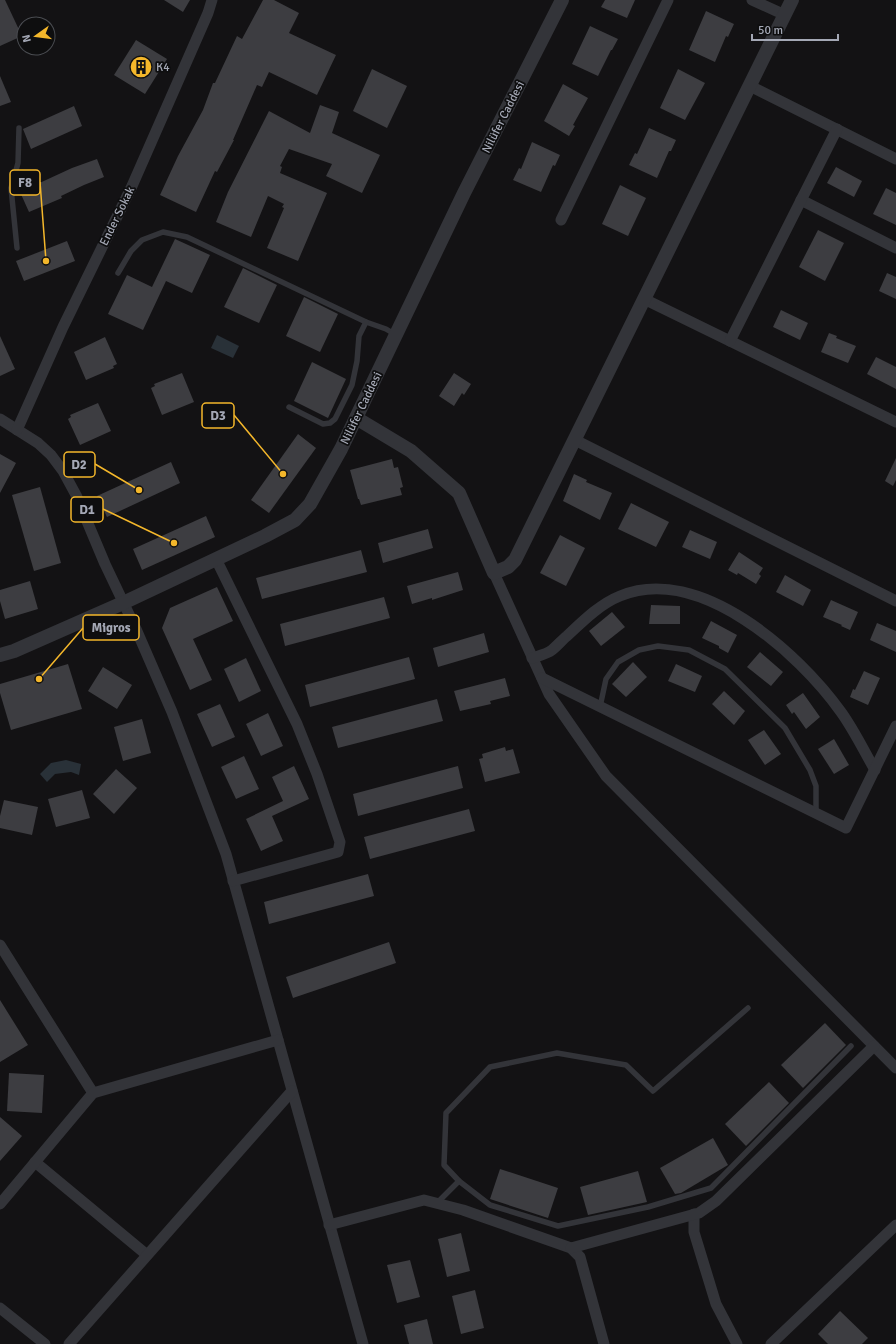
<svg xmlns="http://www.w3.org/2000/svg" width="896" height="1344" font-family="Signika,sans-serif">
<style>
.water{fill:#293138}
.building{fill:#3d3d41}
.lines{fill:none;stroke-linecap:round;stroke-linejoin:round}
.service{stroke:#333439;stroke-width:5.5}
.minor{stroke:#333439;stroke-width:11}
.tertiary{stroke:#333439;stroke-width:14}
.labels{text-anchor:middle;stroke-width:3.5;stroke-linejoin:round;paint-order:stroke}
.poi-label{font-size:12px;fill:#a4a8b5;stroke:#0e0e0f;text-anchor:start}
.street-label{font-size:12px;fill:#a4a8b5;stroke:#0e0e0f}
.leader{fill:none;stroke:#f4b72b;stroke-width:1.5}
.callout-dot{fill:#f4b72b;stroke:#0e0e0f;stroke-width:1.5}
.callout{fill:#0e0e0f;stroke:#f4b72b;stroke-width:1.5}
.callout-label{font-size:13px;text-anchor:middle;font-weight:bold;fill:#a4a8b5}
</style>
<rect width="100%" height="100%" fill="#131214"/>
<g class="water">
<polygon points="217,335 239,346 233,358 211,348"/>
<polygon points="66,760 81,764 79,775 71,772 55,774 47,782 40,774 51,763"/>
</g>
<g class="building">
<polygon points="0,0 5,0 22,36 0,46"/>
<polygon points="164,0 190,0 183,12"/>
<polygon points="263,0 274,0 299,13 289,33 336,55 317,95 269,72 262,87 257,85 233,140 234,140 217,172 215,171 196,212 160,195 178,156 203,110 213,83 215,83 237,36 242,39"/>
<polygon points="605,0 635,0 627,18 601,7"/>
<polygon points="706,11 734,24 728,37 726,36 715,62 689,50"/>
<polygon points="590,26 618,39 612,50 611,50 598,76 572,64"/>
<polygon points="136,40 167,59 145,94 114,75"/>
<polygon points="372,69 407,86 387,128 353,111"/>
<polygon points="678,69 705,83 685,120 660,108"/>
<polygon points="0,76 11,102 0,106"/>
<polygon points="563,84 588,98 573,125 575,126 569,136 544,121"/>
<polygon points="320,105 339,112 332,133 380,155 362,193 326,176 332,164 289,149 280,166 282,167 280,173 327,193 298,261 267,248 284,208 282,207 284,204 268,196 251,237 216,222 228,192 269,111 310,133"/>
<polygon points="74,106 82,126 31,149 23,129"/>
<polygon points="649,128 676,140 671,151 669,151 657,178 629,165 635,153 637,154"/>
<polygon points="532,142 560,155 555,166 553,165 541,192 513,180 519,168 521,169"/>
<polygon points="97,159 104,177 84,185 61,196 62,198 29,212 20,192 72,168"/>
<polygon points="836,167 862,181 854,197 827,183"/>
<polygon points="620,185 646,198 628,236 602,224"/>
<polygon points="886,188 896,193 896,225 873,214"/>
<polygon points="818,230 844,243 825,281 799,267"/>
<polygon points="175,239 210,255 192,293 166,281 143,330 108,314 127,275 152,287"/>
<polygon points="67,241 75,261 24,281 16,261"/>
<polygon points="243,268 277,285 259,323 224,307"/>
<polygon points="887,273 896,277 896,299 879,291"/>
<polygon points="304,297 338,314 320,352 286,336"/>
<polygon points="781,310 808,323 800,340 773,327"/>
<polygon points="829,333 837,336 836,338 856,346 848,363 821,352"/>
<polygon points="0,336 15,369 0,376"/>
<polygon points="105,337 117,364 113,366 114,368 86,380 74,352"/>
<polygon points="876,357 896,367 896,389 867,374"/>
<polygon points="312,362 346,379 328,418 294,401"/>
<polygon points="182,373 194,402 162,415 151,388 155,386 154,384"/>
<polygon points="454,373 471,384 464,395 462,393 454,406 439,396"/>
<polygon points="98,403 111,431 80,445 68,419 71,417 70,415"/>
<polygon points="298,434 316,448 269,513 251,500"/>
<polygon points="0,454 16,463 0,493"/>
<polygon points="896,458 896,480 893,486 885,481"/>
<polygon points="392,459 394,468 398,467 403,487 400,488 402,495 361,505 359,499 358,499 350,470"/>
<polygon points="171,462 180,483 107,517 97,496"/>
<polygon points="574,474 587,480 586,482 612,493 600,520 563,501"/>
<polygon points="40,487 61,563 34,571 12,495"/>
<polygon points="631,503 669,522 656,547 618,529"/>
<polygon points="206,516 215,537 142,570 133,549"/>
<polygon points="428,529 433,548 383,563 378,543"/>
<polygon points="690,530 717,542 710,559 682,547"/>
<polygon points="560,535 585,548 566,586 540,573"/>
<polygon points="361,550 367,572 262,599 256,578"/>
<polygon points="739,552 763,568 759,574 761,576 756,584 738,573 737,575 728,570"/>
<polygon points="458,572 463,590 432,600 432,598 412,604 407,586"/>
<polygon points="785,575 811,590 803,606 776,592"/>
<polygon points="30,581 38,609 5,619 0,601 0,590"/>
<polygon points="217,587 233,621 193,639 212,680 190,690 162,628 170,608"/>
<polygon points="384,597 390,618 285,646 280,624"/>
<polygon points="831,600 858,612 850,630 841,626 842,625 823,617"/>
<polygon points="651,605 680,606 680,624 649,624"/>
<polygon points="612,612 625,627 601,646 589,631"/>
<polygon points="711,621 737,635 728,653 719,648 719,646 702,638"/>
<polygon points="877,623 896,631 896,652 870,640"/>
<polygon points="484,633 489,652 438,667 433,648"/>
<polygon points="760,652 783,672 771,686 747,667"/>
<polygon points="409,657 415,679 310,707 305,685"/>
<polygon points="246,658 261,691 239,702 224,669"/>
<polygon points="633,662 647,677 626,697 612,684"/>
<polygon points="68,664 82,709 11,730 0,693 0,684"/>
<polygon points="676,664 702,676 695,692 668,681"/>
<polygon points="103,667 132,685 117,709 88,691"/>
<polygon points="864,671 880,678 868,705 850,697 853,689 855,690"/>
<polygon points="505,678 510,696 490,701 491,704 460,711 454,691"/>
<polygon points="724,691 745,711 734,725 712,704"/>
<polygon points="803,693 820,717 806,729 794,712 792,714 786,705"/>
<polygon points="437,699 443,721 338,748 332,727"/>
<polygon points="220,704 235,737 212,747 197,714"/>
<polygon points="268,713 283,746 261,756 246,724"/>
<polygon points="142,719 151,753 123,761 114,727"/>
<polygon points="764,730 781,754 765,765 748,740"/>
<polygon points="834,739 849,765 834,774 818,749"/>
<polygon points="505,747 506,751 513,749 520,773 485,782 479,759 483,758 482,754"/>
<polygon points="244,756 259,789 236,799 221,767"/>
<polygon points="294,766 309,799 272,816 283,841 261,851 246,819 283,801 272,777"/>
<polygon points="458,766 463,788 358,816 353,794"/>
<polygon points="116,769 137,788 114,814 93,794"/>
<polygon points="82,790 90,818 56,827 48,799"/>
<polygon points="4,800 38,807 32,835 0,828 0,816"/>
<polygon points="469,809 475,831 370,859 364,837"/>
<polygon points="368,874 374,896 269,924 264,902"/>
<polygon points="389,942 396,963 293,998 286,977"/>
<polygon points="0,1000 28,1045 0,1062"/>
<polygon points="825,1023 846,1045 803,1088 781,1065"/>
<polygon points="9,1073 44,1075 42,1113 7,1111"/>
<polygon points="769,1082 789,1103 746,1146 725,1124"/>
<polygon points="0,1117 22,1136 0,1161"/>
<polygon points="713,1138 728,1165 681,1193 675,1194 660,1168"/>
<polygon points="500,1169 558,1188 548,1218 490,1199"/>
<polygon points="638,1171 647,1202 588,1215 580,1187"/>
<polygon points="461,1233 470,1271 447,1277 438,1239"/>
<polygon points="410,1260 420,1297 397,1303 387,1265"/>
<polygon points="475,1290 484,1328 461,1334 452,1296"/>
<polygon points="840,1311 868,1338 862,1344 828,1344 818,1334"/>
<polygon points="427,1319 433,1344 409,1344 404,1325"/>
</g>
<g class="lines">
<g class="service">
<polyline points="17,248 11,188 18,163 19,128"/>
<polyline points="118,273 131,251 142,240 163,232 187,237 366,322 386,329 396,335"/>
<polyline points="289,407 323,424 330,423 335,419 352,385 357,361 359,336 366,322"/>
<polyline points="600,707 606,679 618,662 639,650 658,646 689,650 725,669 785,728 810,770 816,786 816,814"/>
<polyline points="748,1008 653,1091 626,1065 557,1053 490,1067 446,1113 444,1165 459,1181 490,1205 558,1226 648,1207 711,1188 851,1046"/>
<polyline points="437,1203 459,1181"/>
</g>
<g class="minor">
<polyline points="752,0 785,15"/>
<polyline points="750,86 896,159"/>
<polyline points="801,200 896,248"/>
<polyline points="561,220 668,0"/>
<polyline points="644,299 896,422"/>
<polyline points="730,341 837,129"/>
<polyline points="0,419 38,443 51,455 63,471 76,495 105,564 136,629 172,712 226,854 363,1344"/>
<polyline points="17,430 63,327 132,186 208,13 212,0"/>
<polyline points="575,440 896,601"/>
<polyline points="216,559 297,724 317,774 340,842 338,852 233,881"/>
<polyline points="494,573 549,694 606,776 896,1068"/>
<path d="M532,658C538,656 547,654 552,650C557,646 562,640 567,636C583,621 600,604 620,596C699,563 799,653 841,712C854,730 864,751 875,770"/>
<polyline points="542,678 846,828 896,726"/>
<polyline points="0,945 93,1093"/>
<polyline points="35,1162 147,1255"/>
<polyline points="0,1204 93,1093 278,1040"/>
<polyline points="694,1214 694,1232 716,1304 737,1344"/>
<polyline points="329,1225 424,1200 463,1210 571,1248 580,1257 604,1344"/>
<polyline points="571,1248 699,1213 716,1201 874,1046"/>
<polyline points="0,1308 45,1344"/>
<polyline points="69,1344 292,1091"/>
<polyline points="771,1344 896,1225"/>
</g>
<g class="tertiary">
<polyline points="356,418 411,451 459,493 494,573 508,567 515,560 792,0"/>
<polyline points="0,655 14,651 123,603 265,536 295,520 310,504 341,449 464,193 562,0"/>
</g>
</g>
<defs>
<g id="building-disc" transform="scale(1.15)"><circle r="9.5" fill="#f4b72b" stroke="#0e0e0f"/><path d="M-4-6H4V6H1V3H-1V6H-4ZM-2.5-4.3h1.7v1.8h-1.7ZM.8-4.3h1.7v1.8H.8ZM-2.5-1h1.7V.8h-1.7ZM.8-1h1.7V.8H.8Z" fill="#111"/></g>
</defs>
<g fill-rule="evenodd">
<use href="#building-disc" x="141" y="67"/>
</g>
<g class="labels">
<g class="poi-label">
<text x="156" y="71">K4</text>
</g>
<g class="street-label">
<text transform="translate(503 117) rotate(-63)" y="4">Nilüfer Caddesi</text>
<text transform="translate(117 216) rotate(-64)" y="4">Ender Sokak</text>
<text transform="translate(361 408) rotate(-64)" y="4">Nilüfer Caddesi</text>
</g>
</g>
<path class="leader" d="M46 261L40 182M283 474L234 415M139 490L95 464M174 543L103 509M39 679L83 628"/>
<g class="callout-dot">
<circle cx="46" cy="261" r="4"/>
<circle cx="283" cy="474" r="4"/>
<circle cx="139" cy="490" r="4"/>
<circle cx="174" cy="543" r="4"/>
<circle cx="39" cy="679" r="4"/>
</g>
<g class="callout">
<rect x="10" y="170" width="30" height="25" rx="4"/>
<rect x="202" y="403" width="32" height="25" rx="4"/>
<rect x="64" y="452" width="31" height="25" rx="4"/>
<rect x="71" y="497" width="32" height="25" rx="4"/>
<rect x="83" y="615" width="56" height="25" rx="4"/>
</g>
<g class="callout-label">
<text x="25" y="187">F8</text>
<text x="218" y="420">D3</text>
<text x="79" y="469">D2</text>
<text x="87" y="514">D1</text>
<text x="111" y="632">Migros</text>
</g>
<g transform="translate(36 36) rotate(256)"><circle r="19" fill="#0e0e0f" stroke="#4a4c51"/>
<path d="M0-3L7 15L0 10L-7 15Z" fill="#f4b72b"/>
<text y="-6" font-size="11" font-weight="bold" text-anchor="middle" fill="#a4a8b5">N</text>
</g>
<path d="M752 34v6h86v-6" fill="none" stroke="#a4a8b5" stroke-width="2"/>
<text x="758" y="34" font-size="12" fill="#a4a8b5" stroke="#0e0e0f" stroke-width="3" paint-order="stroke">50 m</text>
</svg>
